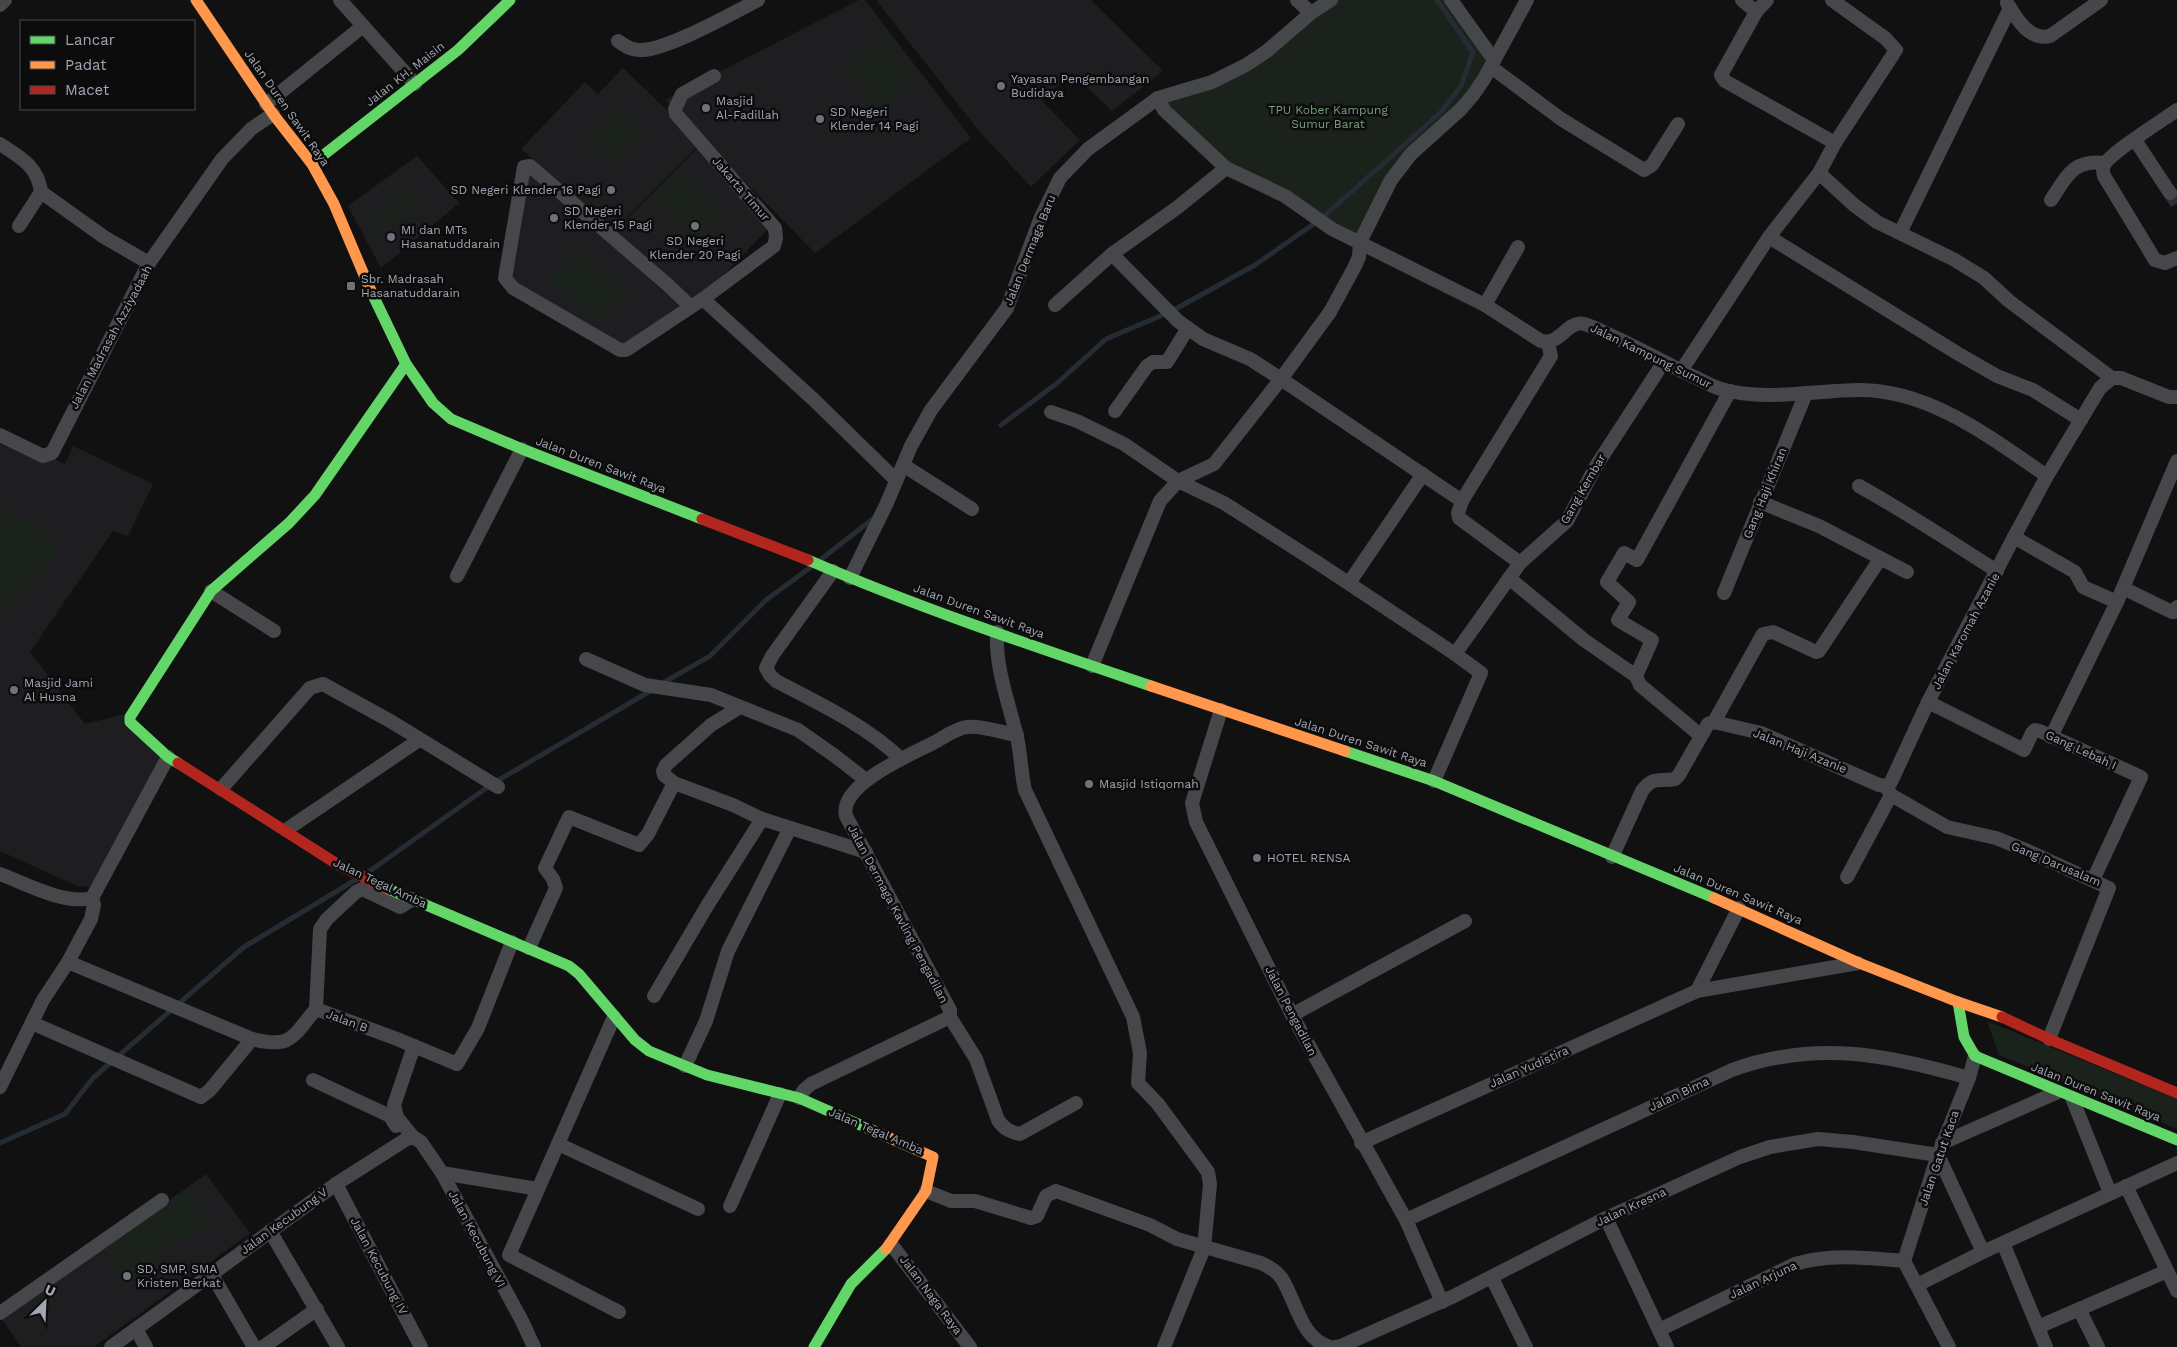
<svg xmlns="http://www.w3.org/2000/svg" width="2177" height="1347" font-family="'Work Sans',sans-serif">
<style>
.built{fill:#1e1e20}
.green{fill:#1b221c}
.lines{fill:none;stroke-linecap:round;stroke-linejoin:round}
.stream{stroke:#252c33;stroke-width:5}
.street-tunnel{stroke:#2e2f32;stroke-width:14;stroke-dasharray:14 7;stroke-linecap:butt}
.street{stroke:#46474a;stroke-width:14}
.fast{stroke:#63d668;stroke-width:11}
.slow{stroke:#ff974d;stroke-width:11}
.jam{stroke:#b3261e;stroke-width:11}
.poi-dot{fill:#6f727b;stroke:#0c0c0d;stroke-width:2}
.labels{text-anchor:middle;stroke-width:5;stroke-linejoin:round;paint-order:stroke}
.street-label{font-size:12px;fill:#a2a7b3;stroke:#0c0c0d}
.poi-label{font-size:12px;fill:#a2a7b3;stroke:#0c0c0d;text-anchor:start}
.park-label{font-size:12px;fill:#789f7a;stroke:#0c0c0d}
</style>
<rect width="100%" height="100%" fill="#111112"/>
<g class="built">
<polygon points="859,0 865,0 971,138 815,253 665,100"/>
<polygon points="876,0 1091,0 1163,71 1112,111 1072,73 1042,101 1080,140 1031,187 979,131"/>
<polygon points="623,68 701,143 613,232 521,149 585,82 598,94"/>
<polygon points="702,144 777,220 693,306 614,232"/>
<polygon points="417,156 459,203 381,268 348,206"/>
<polygon points="528,162 689,304 615,351 502,275"/>
<polygon points="3,433 65,464 73,446 153,484 128,536 113,531 30,652 85,724 124,714 163,759 97,883 88,887 77,886 0,851 0,437"/>
<polygon points="206,1174 250,1233 94,1347 21,1347 2,1319"/>
</g>
<g class="green">
<polygon points="1336,0 1447,0 1489,62 1458,107 1412,149 1359,239 1228,166 1162,99 1213,86"/>
<polygon points="884,37 917,80 877,109 845,66"/>
<polygon points="617,108 645,133 614,166 588,142"/>
<polygon points="679,170 724,213 697,240 652,197"/>
<polygon points="410,187 422,201 378,237 366,223"/>
<polygon points="577,250 626,291 599,323 550,282"/>
<polygon points="9,510 59,545 11,613 0,605 0,523"/>
<polygon points="1987,1021 2177,1099 2177,1129 1999,1055"/>
<polygon points="189,1189 210,1220 125,1279 104,1249"/>
</g>
<g class="lines">
<g class="stream">
<polyline points="1001,425 1056,384 1106,339 1172,311 1255,265 1322,218 1441,112 1461,86 1473,52 1437,0"/>
<polyline points="820,560 874,518"/>
<polyline points="661,684 710,656 766,600 811,567"/>
<polyline points="367,873 492,784 652,690"/>
<polyline points="0,1143 65,1114 93,1078 244,947 357,879"/>
</g>
<polyline class="street-tunnel" points="2170,193 2177,203"/>
<g class="street">
<polyline points="340,0 415,84"/>
<polyline points="1297,0 1311,13"/>
<polyline points="1451,0 1494,60"/>
<polyline points="1742,0 1756,12"/>
<polyline points="1767,0 1756,12 1721,75 1725,81 1835,143 1819,173"/>
<polyline points="1832,0 1885,38 1896,50 1835,143"/>
<path d="M2007,3C2016,18 2029,41 2050,36L2101,0"/>
<polyline points="0,5 5,0"/>
<path d="M618,41C624,45 630,50 639,50C664,52 733,13 758,0"/>
<polyline points="1491,67 1561,119 1644,170 1652,165 1678,124"/>
<path d="M1158,98L1164,110L1226,168L1285,196L1332,229L1485,305L1541,341C1560,346 1567,320 1584,324C1593,326 1603,332 1612,336C1638,348 1664,362 1690,375C1700,379 1710,386 1721,389C1766,402 1814,390 1860,390C1930,390 1991,438 2047,476"/>
<polyline points="266,104 363,26"/>
<path d="M2177,110C2163,120 2110,153 2104,165C2102,169 2103,172 2104,176L2155,260L2165,263L2177,258"/>
<polyline points="2135,140 2170,193"/>
<path d="M0,144C20,157 38,166 41,192L19,226"/>
<polyline points="41,192 104,237 149,263"/>
<path d="M2051,200C2067,176 2073,159 2105,163"/>
<polyline points="1900,233 2010,8"/>
<polyline points="1769,237 1957,353 1997,376 2033,390 2081,420"/>
<polyline points="1112,254 1178,207 1226,168"/>
<polyline points="703,299 774,246 776,238 775,228 676,114 675,109 682,94 714,76"/>
<polyline points="1055,305 1112,254 1178,321 1203,339 1250,359 1281,379 1462,501 1458,513 1459,518 1520,563"/>
<polyline points="1485,305 1518,247"/>
<polyline points="691,307 668,285 537,172 530,166 524,167 505,278 513,288 620,350 626,350 703,299 813,399 896,480"/>
<polyline points="1681,371 1769,237 1819,173 1854,205 1877,222 1953,259 1984,278 2009,301 2112,378"/>
<polyline points="1115,411 1147,366 1153,362 1167,362 1188,328"/>
<polyline points="1051,412 1077,421 1124,444 1178,481 1224,503 1318,563 1455,654 1481,673 1434,781"/>
<polyline points="0,435 43,456 52,453 149,263 222,159 251,129 273,114"/>
<polyline points="903,465 972,509"/>
<path d="M1859,486C1906,512 1951,542 1997,571"/>
<polyline points="1462,501 1551,356 1548,343"/>
<polyline points="1760,502 1819,526 1907,572"/>
<polyline points="2014,537 2075,572 2083,587 2117,602"/>
<path d="M833,571L772,656L766,668L770,675L776,681C820,704 865,725 901,759"/>
<polyline points="457,576 522,449"/>
<polyline points="850,578 886,505 911,446 931,410 1007,308 1041,217 1060,178 1088,149 1158,98 1212,82 1246,65 1267,51 1311,13 1331,0"/>
<polyline points="1509,578 1584,640 1636,676 1640,685 1700,735"/>
<polyline points="1349,583 1423,474"/>
<polyline points="2123,588 2172,612 2174,612 2177,607"/>
<polyline points="211,591 274,631"/>
<polyline points="1724,593 1806,393"/>
<path d="M997,632C995,668 1009,703 1017,737C1021,755 1021,773 1025,790L1133,1017L1140,1053L1138,1083L1158,1104L1208,1172L1210,1184L1204,1248L1164,1347"/>
<polyline points="1455,654 1520,563 1567,521 1596,466 1663,363"/>
<polyline points="586,659 645,685 711,695 798,730 835,756 866,780"/>
<polyline points="1092,666 1160,501 1178,481 1214,464 1281,379 1330,312 1354,268 1359,257 1360,242 1391,180 1411,154 1461,109 1473,95 1484,79 1527,0"/>
<polyline points="1636,676 1652,640 1618,620 1629,602 1607,582 1624,553 1637,560 1730,391"/>
<polyline points="1928,702 2024,750 2032,733 2035,730 2040,731 2141,777 2093,880"/>
<polyline points="740,707 711,725 666,765 663,771 664,775 674,783 733,805 762,819 866,852"/>
<polyline points="1221,710 1192,803 1196,822 1292,1015 1406,1220 1442,1302"/>
<polyline points="1714,722 1763,634 1773,632 1816,652 1819,651 1880,559"/>
<path d="M1017,735C1004,733 980,725 967,727C956,728 943,738 933,743C910,755 838,785 846,816L950,1010V1017L976,1059L998,1120C1004,1129 1010,1132 1020,1134L1076,1103"/>
<polyline points="2051,737 2117,602 2177,461"/>
<polyline points="1886,786 1891,782 1928,702 2014,537 2047,476 2100,388 2112,378 2121,378 2169,397 2177,397"/>
<polyline points="1886,786 1891,795 1947,827 1996,838 2028,851 2109,888 2049,1039"/>
<polyline points="221,789 310,688 323,684 392,722 498,787"/>
<polyline points="286,830 419,740"/>
<path d="M1612,857L1642,791C1653,776 1658,782 1675,779L1679,775L1708,724L1714,722L1761,733L1879,785L1886,786"/>
<path d="M0,874C27,884 64,905 92,898L168,757"/>
<polyline points="1847,877 1891,795"/>
<polyline points="529,948 556,888 553,879 545,868 569,817 639,845 648,834 674,783"/>
<path d="M68,962L252,1039C292,1049 292,1037 316,1009L397,1039L457,1064L478,1028L512,942"/>
<polyline points="1697,991 1739,908"/>
<polyline points="654,996 707,906 762,819"/>
<polyline points="316,1009 320,929 327,919 356,892 362,889 400,907 413,899"/>
<polyline points="1292,1015 1465,921"/>
<polyline points="614,1017 509,1255 619,1312"/>
<polyline points="32,1023 201,1097 210,1090 252,1039"/>
<polyline points="414,1046 394,1105 397,1117 413,1137 421,1142 442,1173 522,1321 534,1347"/>
<polyline points="685,1066 706,1021 728,951 790,828"/>
<polyline points="313,1080 390,1116 396,1126"/>
<polyline points="0,1087 43,1000 68,962 91,919 94,905 92,898"/>
<polyline points="799,1098 804,1090 811,1084 950,1017"/>
<polyline points="2072,1098 2110,1193"/>
<polyline points="1361,1143 1697,991 1858,963"/>
<polyline points="1942,1143 2058,1092"/>
<polyline points="558,1144 698,1209"/>
<polyline points="442,1173 538,1189"/>
<polyline points="336,1184 421,1347"/>
<polyline points="2126,1186 2177,1291"/>
<path d="M926,1191L951,1201H975L1031,1218L1037,1216L1046,1196L1056,1191L1150,1225L1177,1239L1261,1263C1269,1267 1277,1271 1282,1279C1297,1303 1301,1339 1330,1347"/>
<polyline points="730,1206 780,1094"/>
<polyline points="1606,1218 1667,1347"/>
<path d="M1406,1220L1732,1070C1815,1040 1886,1054 1969,1078"/>
<polyline points="270,1231 338,1347"/>
<polyline points="2003,1243 2046,1347"/>
<polyline points="891,1244 970,1347"/>
<polyline points="1904,1261 1938,1155 1969,1078 1975,1056"/>
<polyline points="1904,1261 1949,1347"/>
<polyline points="211,1273 254,1347"/>
<polyline points="1492,1278 1526,1347"/>
<polyline points="1917,1285 1983,1252 2177,1163"/>
<polyline points="2079,1309 2098,1347"/>
<polyline points="0,1313 162,1200"/>
<polyline points="2038,1327 2167,1271"/>
<polyline points="136,1329 146,1347"/>
<path d="M1659,1330L1795,1264C1830,1253 1868,1258 1904,1261"/>
<polyline points="111,1347 336,1184 405,1140 413,1137"/>
<polyline points="263,1347 317,1309"/>
<polyline points="1335,1347 1341,1346 1454,1296 1606,1218 1740,1157 1770,1147 1818,1139 1853,1142 1938,1155 1983,1252"/>
</g>
<g class="fast">
<polyline points="312,164 458,50 510,0"/>
<polyline points="370,289 406,364 433,403 451,419 522,449 702,519"/>
<path d="M808,560C919,608 1036,647 1151,686"/>
<polyline points="1345,751 1434,781 1714,898"/>
<polyline points="178,763 168,757 130,722 130,717 211,591 289,523 315,495 406,364"/>
<polyline points="386,888 569,966 579,974 635,1040 649,1051 707,1075 799,1098 874,1131"/>
<polyline points="1958,1002 1964,1037 1975,1056 2177,1140"/>
<polyline points="814,1347 851,1284 886,1249"/>
</g>
<g class="slow">
<polyline points="196,0 273,114 312,164 334,204 370,289"/>
<polyline points="1151,686 1345,751"/>
<polyline points="1714,898 1859,963 1958,1002 2002,1017"/>
<polyline points="874,1131 933,1157 926,1191 886,1249"/>
</g>
<g class="jam">
<polyline points="702,519 808,560"/>
<polyline points="178,763 337,864 386,888"/>
<polyline points="2002,1017 2049,1039 2177,1093"/>
</g>
</g>
<g class="poi-dot">
<circle cx="1001" cy="86" r="5"/>
<circle cx="706" cy="108" r="5"/>
<circle cx="820" cy="119" r="5"/>
<circle cx="611" cy="190" r="5"/>
<circle cx="554" cy="218" r="5"/>
<circle cx="695" cy="226" r="5"/>
<circle cx="391" cy="237" r="5"/>
<rect x="346" y="281" width="10" height="10" rx="2.5"/>
<circle cx="14" cy="690" r="5"/>
<circle cx="1089" cy="784" r="5"/>
<circle cx="1257" cy="858" r="5"/>
<circle cx="127" cy="1276" r="5"/>
</g>
<g class="labels">
<g class="street-label">
<text transform="translate(405 74) rotate(-38)" y="4">Jalan KH. Maisin</text>
<text transform="translate(287 108) rotate(55)" y="4">Jalan Duren Sawit Raya</text>
<text transform="translate(741 189) rotate(49)" y="4">Jakarta Timur</text>
<text transform="translate(1030 250) rotate(-68)" y="4">Jalan Dermaga Baru</text>
<text transform="translate(111 337) rotate(-62)" y="4">Jalan Madrasah Azziyadaah</text>
<text transform="translate(1651 356) rotate(26)" y="4">Jalan Kampung Sumur</text>
<text transform="translate(601 465) rotate(21)" y="4">Jalan Duren Sawit Raya</text>
<text transform="translate(1583 489) rotate(-60)" y="4">Gang Kembar</text>
<text transform="translate(1765 493) rotate(-68)" y="4">Gang Haji Khiran</text>
<text transform="translate(979 611) rotate(20)" y="4">Jalan Duren Sawit Raya</text>
<text transform="translate(1966 631) rotate(-62)" y="4">Jalan Karomah Azanie</text>
<text transform="translate(1361 742) rotate(18)" y="4">Jalan Duren Sawit Raya</text>
<text transform="translate(2081 750) rotate(25)" y="4">Gang Lebah I</text>
<text transform="translate(1800 751) rotate(22)" y="4">Jalan Haji Azanie</text>
<text transform="translate(2056 864) rotate(23)" y="4">Gang Darusalam</text>
<text transform="translate(380 883) rotate(25)" y="4">Jalan Tegal Amba</text>
<text transform="translate(1738 894) rotate(23)" y="4">Jalan Duren Sawit Raya</text>
<text transform="translate(898 914) rotate(62)" y="4">Jalan Dermaga Kavling Pengadilan</text>
<text transform="translate(1291 1011) rotate(63)" y="4">Jalan Pengadilan</text>
<text transform="translate(347 1021) rotate(20)" y="4">Jalan B</text>
<text transform="translate(1529 1067) rotate(-24)" y="4">Jalan Yudistira</text>
<text transform="translate(2096 1092) rotate(22)" y="4">Jalan Duren Sawit Raya</text>
<text transform="translate(1679 1094) rotate(-25)" y="4">Jalan Bima</text>
<text transform="translate(876 1131) rotate(23)" y="4">Jalan Tegal Amba</text>
<text transform="translate(1939 1158) rotate(-71)" y="4">Jalan Gatut Kaca</text>
<text transform="translate(1631 1207) rotate(-25)" y="4">Jalan Kresna</text>
<text transform="translate(284 1221) rotate(-36)" y="4">Jalan Kecubung V</text>
<text transform="translate(477 1239) rotate(62)" y="4">Jalan Kecubung VI</text>
<text transform="translate(379 1266) rotate(62)" y="4">Jalan Kecubung IV</text>
<text transform="translate(1763 1280) rotate(-25)" y="4">Jalan Arjuna</text>
<text transform="translate(931 1295) rotate(53)" y="4">Jalan Naga Raya</text>
</g>
<g class="poi-label">
<text x="1011" y="83">Yayasan Pengembangan<tspan x="1011" dy="14">Budidaya</tspan></text>
<text x="716" y="105">Masjid<tspan x="716" dy="14">Al-Fadillah</tspan></text>
<text x="830" y="116">SD Negeri<tspan x="830" dy="14">Klender 14 Pagi</tspan></text>
<text x="601" y="194" text-anchor="end">SD Negeri Klender 16 Pagi</text>
<text x="564" y="215">SD Negeri<tspan x="564" dy="14">Klender 15 Pagi</tspan></text>
<text x="401" y="234">MI dan MTs<tspan x="401" dy="14">Hasanatuddarain</tspan></text>
<text x="695" y="245" text-anchor="middle">SD Negeri<tspan x="695" dy="14">Klender 20 Pagi</tspan></text>
<text x="361" y="283">Sbr. Madrasah<tspan x="361" dy="14">Hasanatuddarain</tspan></text>
<text x="24" y="687">Masjid Jami<tspan x="24" dy="14">Al Husna</tspan></text>
<text x="1099" y="788">Masjid Istiqomah</text>
<text x="1267" y="862">HOTEL RENSA</text>
<text x="137" y="1273">SD, SMP, SMA<tspan x="137" dy="14">Kristen Berkat</tspan></text>
</g>
<g class="park-label">
<text x="1328" y="114">TPU Kober Kampung<tspan x="1328" dy="14">Sumur Barat</tspan></text>
</g>
</g>
<rect x="20" y="20" width="175" height="90" fill="#0c0c0d" stroke="#484a4f"/>
<rect x="30" y="36" width="25" height="8" fill="#63d668" stroke="#484a4f"/>
<text x="65" y="45" font-size="15" fill="#a2a7b3">Lancar</text>
<rect x="30" y="61" width="25" height="8" fill="#ff974d" stroke="#484a4f"/>
<text x="65" y="70" font-size="15" fill="#a2a7b3">Padat</text>
<rect x="30" y="86" width="25" height="8" fill="#b3261e" stroke="#484a4f"/>
<text x="65" y="95" font-size="15" fill="#a2a7b3">Macet</text>
<g transform="translate(45 1302) rotate(24)" stroke="#0c0c0d" stroke-width="4" paint-order="stroke">
<path d="M0-4L9 19L0 12L-9 19Z" fill="#a2a7b3"/>
<text y="-8" font-size="14" font-weight="bold" text-anchor="middle" fill="#a2a7b3">U</text>
</g>
</svg>
